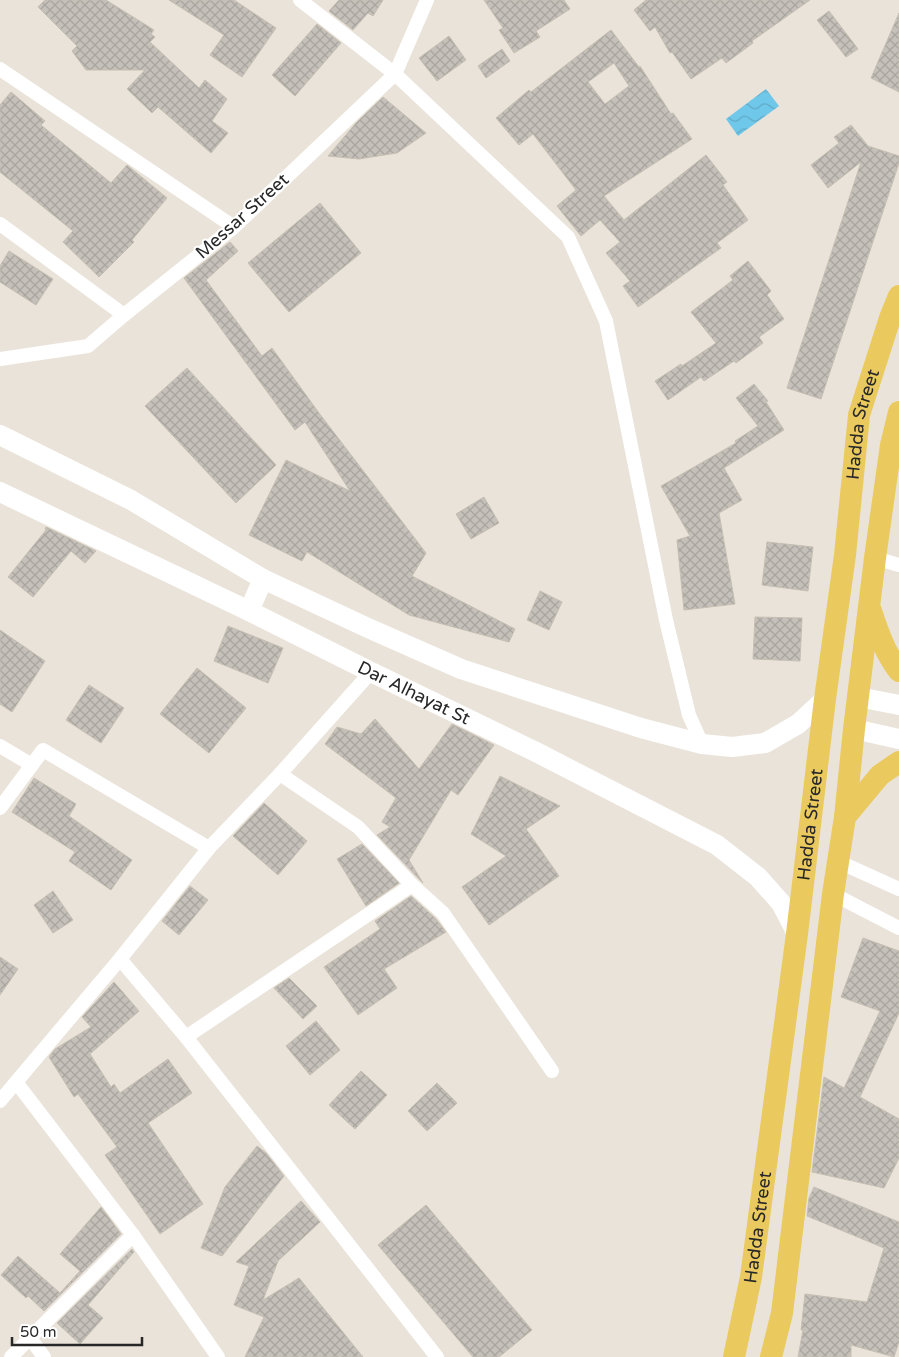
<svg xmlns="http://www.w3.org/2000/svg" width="899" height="1357" font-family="'Varela Round',sans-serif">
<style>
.water{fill:url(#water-waves)}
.building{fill:url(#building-cross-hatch);stroke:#c5bfb3;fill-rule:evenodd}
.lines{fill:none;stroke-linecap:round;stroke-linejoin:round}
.street{stroke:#fff;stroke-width:14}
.secondary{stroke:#fff;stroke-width:20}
.primary{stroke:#eaca5e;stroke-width:22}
.labels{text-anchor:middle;stroke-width:4;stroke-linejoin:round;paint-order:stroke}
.street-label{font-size:18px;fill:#272727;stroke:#fff}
</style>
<defs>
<pattern id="water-waves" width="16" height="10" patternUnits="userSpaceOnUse" patternTransform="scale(1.25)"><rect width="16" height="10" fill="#6fc7e9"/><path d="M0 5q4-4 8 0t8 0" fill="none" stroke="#60abc8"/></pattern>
<pattern id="building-cross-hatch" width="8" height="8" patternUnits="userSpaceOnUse" patternTransform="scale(1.25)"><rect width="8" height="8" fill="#c5c0b9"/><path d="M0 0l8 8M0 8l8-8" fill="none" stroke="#a9a59f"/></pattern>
</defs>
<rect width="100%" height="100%" fill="#eae3d9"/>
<polygon class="water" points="766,89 779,106 738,136 726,119"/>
<g class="building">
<polygon points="45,0 106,0 154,30 151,34 155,37 150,42 199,88 205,80 227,99 212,121 228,133 211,153 158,107 152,113 127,89 145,70 86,70 72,51 77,46 38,7"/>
<polygon points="169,0 234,0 276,28 242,77 210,55 224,35"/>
<polygon points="339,0 383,0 373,16 368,13 353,30 329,11"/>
<polygon points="484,0 564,0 570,9 536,31 540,37 514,53 499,30 503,28"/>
<polygon points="646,0 810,0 752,41 753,43 726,63 722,58 691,79 672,52 670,53 655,27 650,31 634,10"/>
<polygon points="829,11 858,49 846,57 817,20"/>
<polygon points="899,13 899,92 871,78"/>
<polygon points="317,24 341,43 295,96 272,75"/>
<path d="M611,30L639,67L640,66L671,114L673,113L692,139L604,196L624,220L706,155L727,182L723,185L748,220L717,243L721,248L638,307L623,286L630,281L606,253L620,242L600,220L581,236L557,206L576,190L533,134L519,145L496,118L529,90L531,92ZM614,63L629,86L605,104L588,82Z"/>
<polygon points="449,36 466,60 437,81 419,58"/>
<polygon points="502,49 510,61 486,78 478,66"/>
<polygon points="11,92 45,121 41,125 111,183 127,165 167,198 132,240 134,242 99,277 63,242 73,231 0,172 0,105"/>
<polygon points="383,97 426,133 397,153 359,159 328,156 356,123"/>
<polygon points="851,125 868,146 899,156 899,163 821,399 787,388 861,162 828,188 811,165 839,143 834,137"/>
<polygon points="320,203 361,253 289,312 248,263"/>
<polygon points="230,242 238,251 206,280 262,356 272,348 319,413 426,553 412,576 515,629 509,642 409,615 307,552 302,561 249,535 286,460 350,491 305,422 295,430 184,278"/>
<polygon points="9,251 53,279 36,305 0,282 0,266"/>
<polygon points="748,261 771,291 767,295 784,319 759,337 763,343 736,363 734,361 704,381 701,377 668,400 655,381 681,364 682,366 716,343 691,312 733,280 730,276"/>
<polygon points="187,368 276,465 236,503 145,406"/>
<polygon points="754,384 768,401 766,402 784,430 724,468 742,500 719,513 735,604 684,610 677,540 690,536 661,486 736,443 735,441 758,426 736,398"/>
<polygon points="484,497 499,523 471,539 456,514"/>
<polygon points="46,527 96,551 85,563 71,551 33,597 8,577 46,530 45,529"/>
<polygon points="767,542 813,547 808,591 762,585"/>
<polygon points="540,591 562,602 549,630 527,620"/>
<polygon points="755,617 802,618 800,661 753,659"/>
<polygon points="228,626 283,648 268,683 214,661"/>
<polygon points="0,630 45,661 12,712 0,704"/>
<polygon points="197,668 246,708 209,753 160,714"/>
<polygon points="89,685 124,708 101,743 66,720"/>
<polygon points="375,719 419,769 452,724 494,745 458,795 451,790 409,860 423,883 377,835 390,827 382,822 396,798 325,744 337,727 361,734"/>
<polygon points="500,776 560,806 526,829 559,876 489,925 462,887 506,856 471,834"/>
<polygon points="34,778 76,804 69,816 132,860 111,890 69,861 75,852 12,812"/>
<polygon points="264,803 307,841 278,875 233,836"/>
<polygon points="362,844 399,883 366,906 337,859"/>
<polygon points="190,886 208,900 179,935 162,921"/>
<polygon points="53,891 73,920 53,933 34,905"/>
<polygon points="411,896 436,919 446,932 384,969 397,988 358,1015 324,967 380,929 375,921"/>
<polygon points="863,938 899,951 899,1013 860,1097 899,1119 899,1158 884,1188 812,1172 824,1077 844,1088 880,1011 841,997"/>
<polygon points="0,957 18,969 0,995"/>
<polygon points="289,978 317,1006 303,1019 274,988"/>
<polygon points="114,982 139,1011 90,1054 111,1087 114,1084 120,1093 168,1059 192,1093 148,1123 203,1204 160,1234 105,1155 117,1147 78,1094 74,1097 49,1057 55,1049 91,1027 82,1017"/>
<polygon points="316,1021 340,1050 310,1075 286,1046"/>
<polygon points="361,1071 387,1095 355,1129 329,1105"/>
<polygon points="437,1083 457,1103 427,1131 408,1111"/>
<polygon points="257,1146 266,1153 284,1176 222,1256 201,1248 225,1187"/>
<polygon points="814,1187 899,1222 899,1342 894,1357 851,1345 851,1357 798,1357 803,1330 801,1330 805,1294 867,1302 884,1248 807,1216 809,1198"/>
<polygon points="301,1201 320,1222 278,1261 263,1300 299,1278 363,1357 245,1357 264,1317 234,1305 249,1266 236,1262"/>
<polygon points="426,1205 532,1330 499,1357 473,1357 378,1245"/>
<polygon points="101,1207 121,1234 44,1311 28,1296 26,1298 1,1275 18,1256 60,1293 80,1271 60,1254"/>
<polygon points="132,1249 134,1252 88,1305 103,1318 80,1344 57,1323"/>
</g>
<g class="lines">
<g class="street">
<polyline points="300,0 395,74 568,237 606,321 666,620 689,715 702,744"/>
<polyline points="0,69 234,227"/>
<polyline points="0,224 124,315"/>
<polyline points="0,359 88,346 124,315 234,227 395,74 427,0"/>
<polyline points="875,558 899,565"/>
<polyline points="0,746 32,765"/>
<polyline points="280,774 358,827 412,885 443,913 552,1071"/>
<polyline points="0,808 43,750 209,848"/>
<polyline points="837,861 899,889"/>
<polyline points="833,894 899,928"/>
<polyline points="120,959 186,1037 437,1357"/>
<polyline points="186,1037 412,885"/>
<polyline points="16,1082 133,1235 218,1357"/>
<polyline points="0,1101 120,959 209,848 280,774 371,672"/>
<polyline points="30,1338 44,1357"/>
<polyline points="11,1357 133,1235"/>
</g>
<g class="secondary">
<polyline points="0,435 131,500 263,579 368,628 461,669 641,728 702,744 732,747 765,743 798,724 825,699"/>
<path id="s1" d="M0,492L249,611L371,672L534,751L717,845L758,877L781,903L797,934"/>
<polyline points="249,611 263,579"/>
<polyline points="858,697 899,705"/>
<polyline points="854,729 899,739"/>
</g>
<g class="primary">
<path d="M871,611C878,632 885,653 899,671"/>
<polyline points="845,817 880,775 899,762"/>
<path id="s2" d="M734,1357L751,1277L797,934L825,699L845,555L859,415L890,318L899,296"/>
<polyline points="771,1357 782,1313 833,894 845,817 854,729 875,558 891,445 899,412"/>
</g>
</g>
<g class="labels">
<g class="street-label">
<text transform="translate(242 216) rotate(-42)" y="6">Messar Street</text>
<text dy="6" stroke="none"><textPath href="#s2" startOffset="942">Hadda Street</textPath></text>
<text dy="6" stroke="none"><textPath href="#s1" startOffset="460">Dar Alhayat St</textPath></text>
<text dy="6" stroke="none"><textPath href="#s2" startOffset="538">Hadda Street</textPath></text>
<text dy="6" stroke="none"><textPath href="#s2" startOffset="132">Hadda Street</textPath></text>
</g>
</g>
<path d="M12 1337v8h130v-8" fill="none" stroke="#272727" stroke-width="2.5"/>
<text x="20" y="1337" font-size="15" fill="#272727" stroke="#ffffff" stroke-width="4" paint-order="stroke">50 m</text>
</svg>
